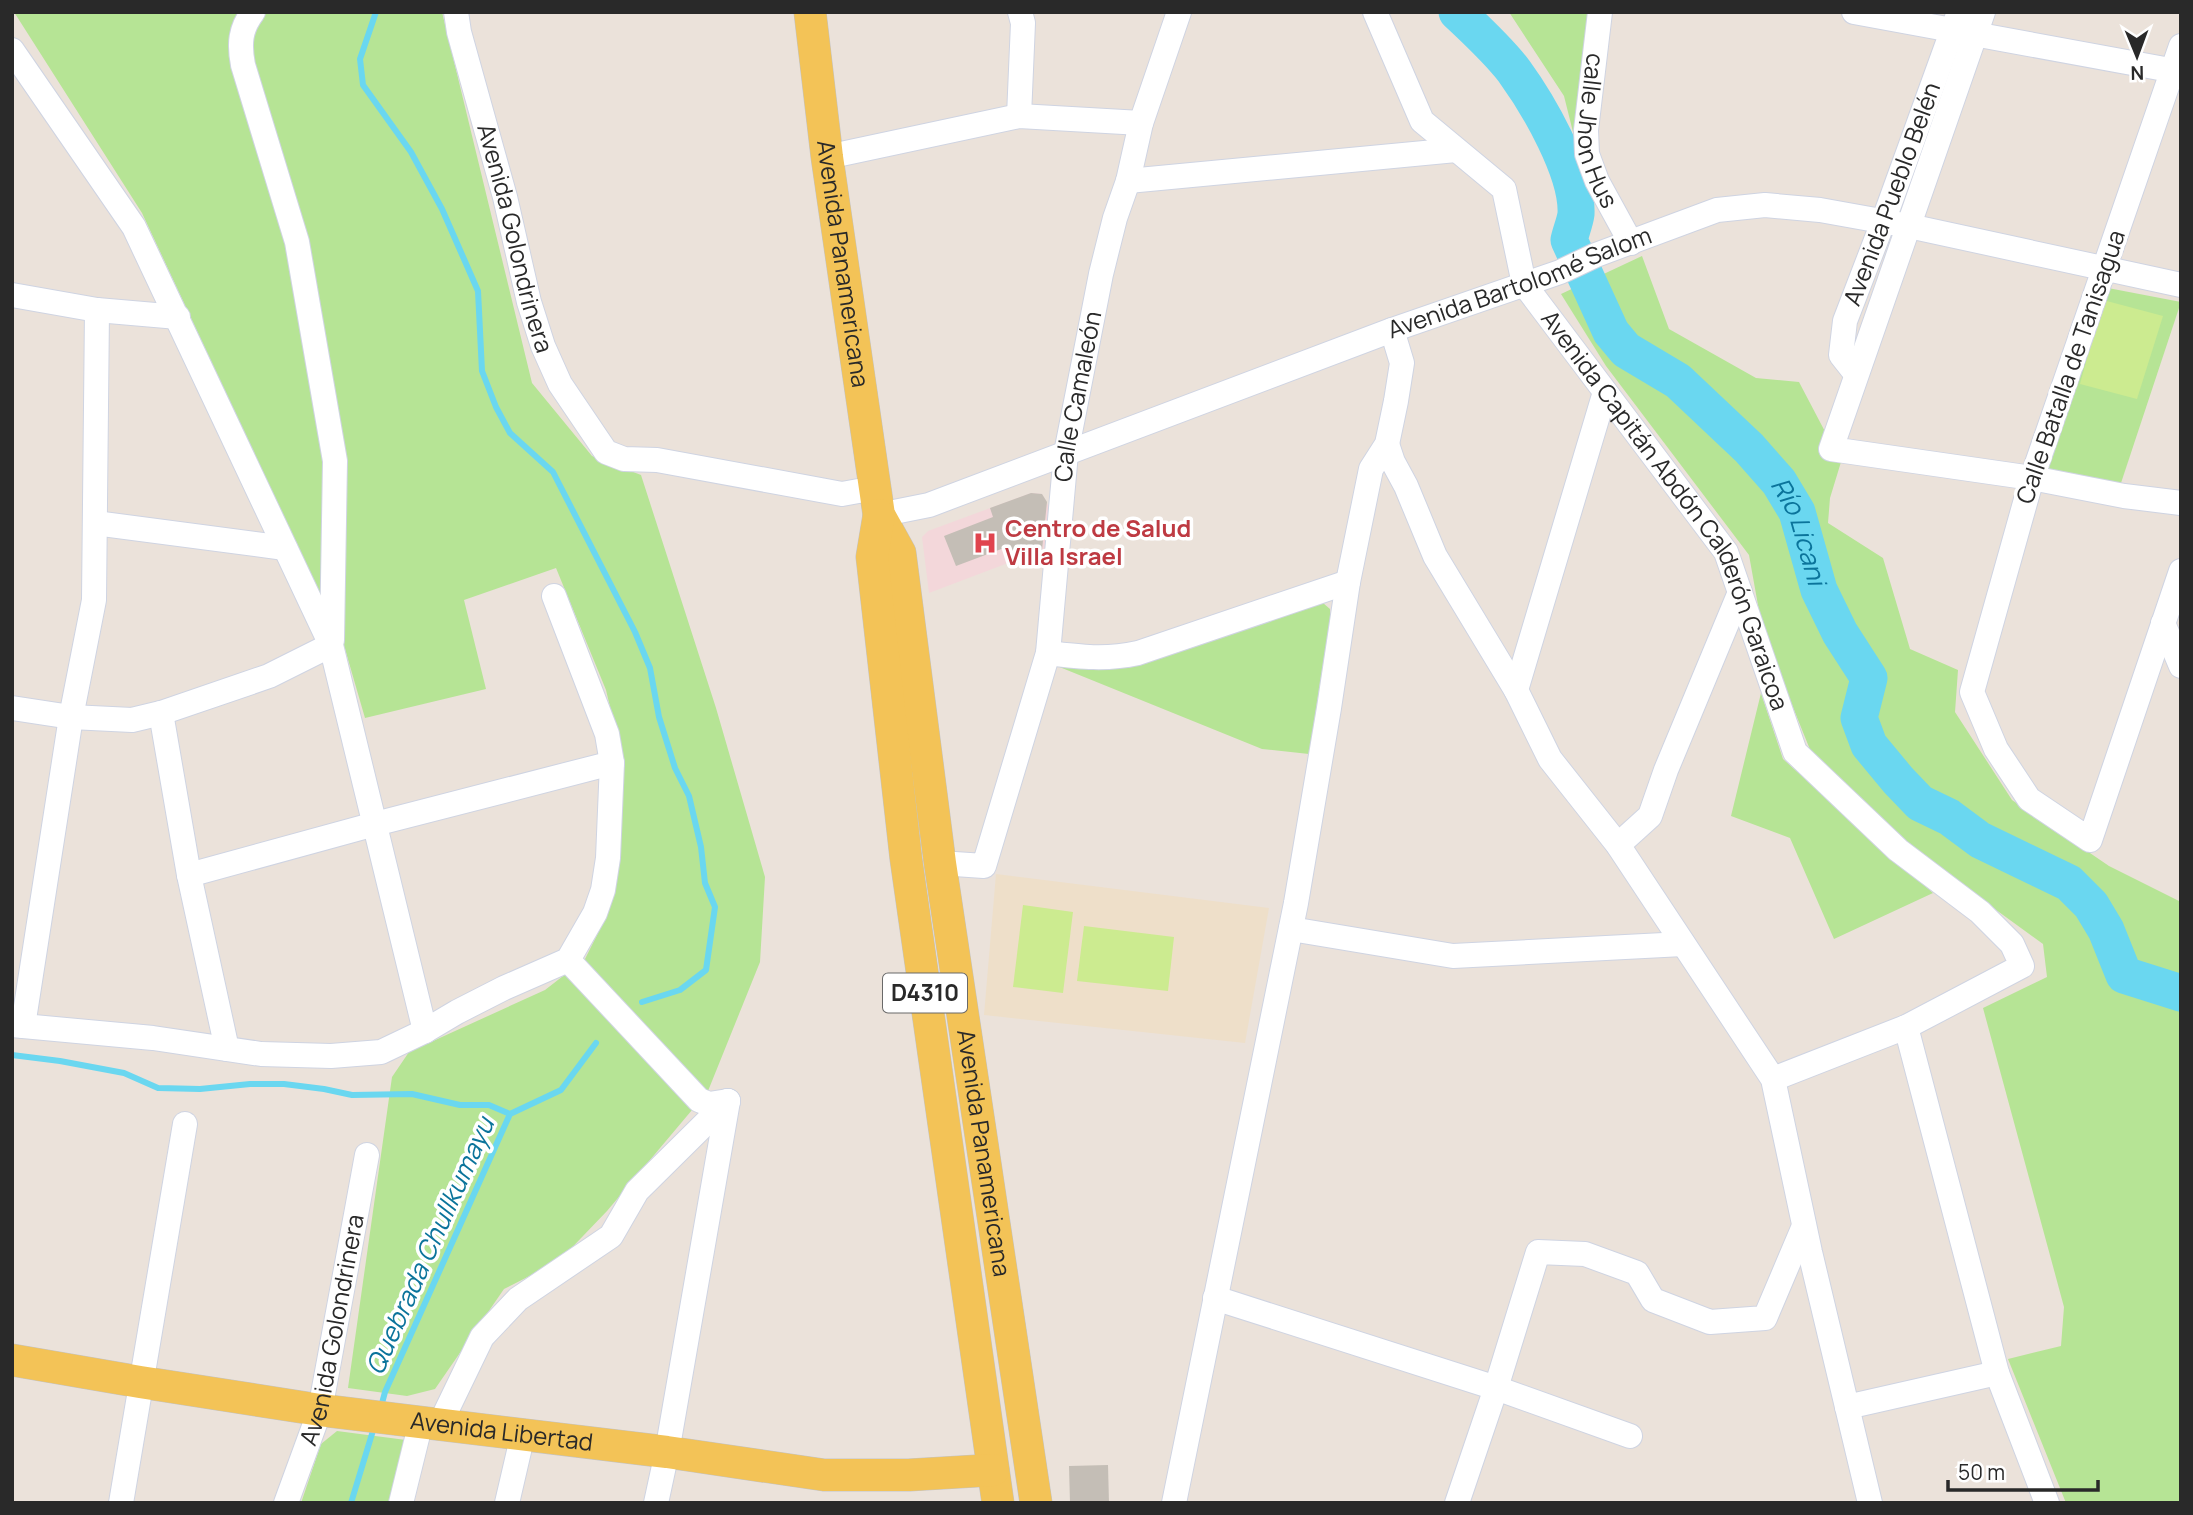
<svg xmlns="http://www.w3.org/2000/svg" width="2193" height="1515" font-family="Manrope,sans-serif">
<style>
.education{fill:#eedfc9}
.medical{fill:#f3d7da}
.green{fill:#b6e495}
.pitch{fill:#cceb90}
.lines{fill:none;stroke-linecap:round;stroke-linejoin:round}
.stream{stroke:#6ad7f0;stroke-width:6}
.river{stroke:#6ad7f0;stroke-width:37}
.building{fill:#c4beb6}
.minor-casing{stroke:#cfd4e2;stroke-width:26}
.major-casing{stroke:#c3c3c3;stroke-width:33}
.minor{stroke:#fff;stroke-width:24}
.major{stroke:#f3c357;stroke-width:32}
.labels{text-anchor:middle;stroke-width:7;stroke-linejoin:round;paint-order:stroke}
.shield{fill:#fff;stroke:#696969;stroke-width:2}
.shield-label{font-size:23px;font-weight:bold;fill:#292929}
.street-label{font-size:24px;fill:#292929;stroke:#fff}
.health-label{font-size:24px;font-weight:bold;fill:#be3a42;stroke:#fff;text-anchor:start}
.water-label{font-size:26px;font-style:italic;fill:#0b749b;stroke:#fff}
</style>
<rect width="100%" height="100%" fill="#ebe2da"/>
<polygon class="education" points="996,874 1269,908 1245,1043 984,1015"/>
<polygon class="medical" points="1031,493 1042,494 1051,511 1045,549 929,593 922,537 928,531"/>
<g class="green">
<polygon points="14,12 442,12 532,383 592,456 641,475 716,708 765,877 760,962 708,1091 607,1211 559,1261 504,1289 435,1389 407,1396 348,1388 392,1077 409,1052 545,990 585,959 597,935 615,876 622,758 606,690 556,568 464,600 486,689 365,718 345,649 142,213"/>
<polygon points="1509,12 1590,12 1575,140 1564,96"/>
<polygon points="1642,256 1669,329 1756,378 1799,382 1841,462 1830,498 1828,523 1883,558 1910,649 1958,670 1955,712 2012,800 2109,866 2181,902 2181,1503 2066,1503 2008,1359 2061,1346 2064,1307 1983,1008 2047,977 2043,944 1915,851 1811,752 1763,633 1749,555 1606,366 1561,294"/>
<polygon points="2108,288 2181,302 2121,483 2046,468"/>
<polygon points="1323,603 1330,609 1330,619 1309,754 1262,749 1057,666 1128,668"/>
<polygon points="1761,693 1783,759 1933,893 1834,939 1790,838 1731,816"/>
<polygon points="337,1431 406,1440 392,1503 301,1503 321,1444"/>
</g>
<g class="pitch">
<polygon points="2103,300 2163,316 2137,399 2080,384"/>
<polygon points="1023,905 1073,912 1063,993 1013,987"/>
<polygon points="1084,926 1174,937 1168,991 1077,981"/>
</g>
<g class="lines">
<g class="stream">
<polyline points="376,12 360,59 363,85 411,152 442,209 478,291 482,371 496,407 510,433 553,472 635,632 650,668 659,717 675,768 689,796 701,847 705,883 715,907 706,970 680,990 642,1002"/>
<polyline points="12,1055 60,1061 124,1073 158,1088 200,1089 250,1084 284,1084 324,1089 352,1095 412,1094 460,1105 489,1105 510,1114"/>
<polyline points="381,1407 385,1392 510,1114 561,1090 596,1043"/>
<polyline points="351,1503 375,1424"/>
</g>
<path class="river" id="s1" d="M1457,12C1476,30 1498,50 1514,71C1538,104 1578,172 1576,214C1575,222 1571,231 1569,240L1611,332L1626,350L1678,381L1749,448L1779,482L1797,512L1819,590L1840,633L1869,678L1859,718L1869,745L1898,780L1920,803L1949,817L1980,840L2069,883L2091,905L2106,930L2124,975L2181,993"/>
</g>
<g class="building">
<polygon points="1031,493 1042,494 1047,502 1042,550 1009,563 1004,548 956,566 944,536 993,517 990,508"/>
<polygon points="1108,1465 1109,1503 1070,1503 1069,1466"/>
</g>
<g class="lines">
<g class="minor-casing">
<g id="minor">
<path d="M253,12C240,29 239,44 243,65L297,242L335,461L332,640"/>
<path id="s2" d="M456,12L459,32L505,197L529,302L543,346L560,384L606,452L624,459L657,460L842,494L875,488"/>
<path id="s3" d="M1375,12L1422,121L1504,189L1524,284L1726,552L1795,752L1898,850L1980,912L2012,944L2022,966L1906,1027L1773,1079"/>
<path id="s4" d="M1600,12L1586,130L1587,154L1597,181L1631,243"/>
<polyline points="1854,12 2181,72"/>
<polyline points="1983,12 1831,449 2032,478 2124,496 2181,503"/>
<polyline points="2181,46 2032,478 1972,692 1996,749 2029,799 2090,840 2181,571"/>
<polyline points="12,50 134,227 331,645 425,1031"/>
<polyline points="1019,116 1023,23 1020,12"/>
<polyline points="827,157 1019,116 1141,123"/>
<polyline points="1128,181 1456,150"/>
<polyline points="12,295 97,310 178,317"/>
<path id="s5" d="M1856,374L1841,355L1845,321L1883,222L1959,12"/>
<polyline points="1387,444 1393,462 1406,486 1435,556 1516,690 1550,759 1618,845 1773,1079 1810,1252 1870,1503"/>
<path id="s6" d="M879,515L929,505L1392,330L1560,272L1596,255L1717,210L1765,205L1820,210L1909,226L2181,285"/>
<polyline points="95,523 285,548"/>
<polyline points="2163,623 2181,666"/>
<path d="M1048,653C1081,657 1106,660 1138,653L1348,582"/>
<polyline points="1516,690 1605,392"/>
<polyline points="12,708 71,717 132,720 161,713 269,676 331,645"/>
<polyline points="161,713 189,875 227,1049"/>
<polyline points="1618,845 1650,816 1666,770 1740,592"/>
<path id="s7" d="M940,863L984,866L1048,653L1066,453L1101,274L1115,218L1128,181L1141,123L1179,12"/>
<polyline points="189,875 375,824 612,763"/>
<polyline points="1291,929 1453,956 1683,944"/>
<polyline points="568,960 699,1100 709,1104 728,1101"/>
<polyline points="12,1025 153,1038 261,1054 331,1056 381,1052 425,1031 457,1012 504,988 568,960 595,913 603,890 608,858 612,763 607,734 554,596"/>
<polyline points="23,1026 71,717 94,600 97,310"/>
<polyline points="1906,1027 1997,1373 2047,1503"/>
<polyline points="1215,1298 1496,1388 1630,1436"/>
<polyline points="1847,1407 1997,1373"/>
<polyline points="440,1424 482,1337 518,1299 611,1236 637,1191 728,1101"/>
<polyline points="121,1503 185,1124"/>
<path id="s8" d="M286,1503L320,1410L367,1155"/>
<polyline points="401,1503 421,1422"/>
<polyline points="507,1503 523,1434"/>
<polyline points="656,1503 667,1452 728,1101"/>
<polyline points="1174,1503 1296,903 1329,708 1348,582 1371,469 1387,444 1396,401 1402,363 1392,330"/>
<polyline points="1457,1503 1496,1388 1538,1252 1585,1254 1637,1273 1653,1300 1710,1322 1765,1318 1804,1226"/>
</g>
</g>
<g class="major-casing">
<g id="major">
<path id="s9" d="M810,12L827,157L875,488L879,515L900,553L940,863L1036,1503"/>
<polyline points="879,515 872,557 906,859 998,1503"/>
<path id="s10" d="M12,1360L140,1382L320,1410L667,1452L824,1475H909L993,1470"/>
</g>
</g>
<use href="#minor" class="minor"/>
<use href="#major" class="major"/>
</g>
<defs>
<g id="hospital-bare" transform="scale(1.89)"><path d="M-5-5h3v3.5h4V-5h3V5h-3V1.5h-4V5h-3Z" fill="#e0444e" stroke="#fff" stroke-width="2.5" paint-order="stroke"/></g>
</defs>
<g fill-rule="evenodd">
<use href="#hospital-bare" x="985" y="543"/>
</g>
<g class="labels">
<rect class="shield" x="883" y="973.5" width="84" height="39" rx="5"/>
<g class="shield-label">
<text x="925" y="1001">D4310</text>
</g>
<g class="street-label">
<text dy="8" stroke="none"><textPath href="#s4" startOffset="121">calle Jhon Hus</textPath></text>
<text dy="8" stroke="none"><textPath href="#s5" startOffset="194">Avenida Pueblo Belén</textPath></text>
<text dy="8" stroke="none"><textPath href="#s2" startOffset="234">Avenida Golondrinera</textPath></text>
<text dy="8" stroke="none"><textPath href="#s9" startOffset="254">Avenida Panamericana</textPath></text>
<text dy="8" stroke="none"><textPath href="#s6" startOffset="682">Avenida Bartolomé Salom</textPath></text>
<text transform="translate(2071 367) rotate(-71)" y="8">Calle Batalla de Tanisagua</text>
<text dy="8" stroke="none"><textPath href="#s7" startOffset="525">Calle Camaleón</textPath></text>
<text dy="8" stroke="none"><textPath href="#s3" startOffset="592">Avenida Capitán Abdón Calderón Garaicoa</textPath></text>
<text dy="8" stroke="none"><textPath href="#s9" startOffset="1157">Avenida Panamericana</textPath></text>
<text dy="8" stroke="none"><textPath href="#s8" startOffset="180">Avenida Golondrinera</textPath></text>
<text dy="8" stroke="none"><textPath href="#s10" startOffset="495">Avenida Libertad</textPath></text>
</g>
<g class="health-label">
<text x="1005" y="537">Centro de Salud<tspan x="1005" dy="28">Villa Israel</tspan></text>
</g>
<g class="water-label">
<text dy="9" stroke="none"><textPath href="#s1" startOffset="649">Río Licani</textPath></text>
<text transform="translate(430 1246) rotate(-66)" y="9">Quebrada Chullkumayu</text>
</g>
</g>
<rect width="2193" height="1515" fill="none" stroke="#292929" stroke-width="28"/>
<g transform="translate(2137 56) rotate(179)" stroke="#ffffff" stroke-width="5" paint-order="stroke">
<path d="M0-5L12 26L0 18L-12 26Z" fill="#292929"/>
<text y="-10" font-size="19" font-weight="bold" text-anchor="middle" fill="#292929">N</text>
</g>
<path d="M1948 1480v10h150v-10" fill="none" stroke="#292929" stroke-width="3.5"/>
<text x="1958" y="1480" font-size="21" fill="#292929" stroke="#ffffff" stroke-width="5" paint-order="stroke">50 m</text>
</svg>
